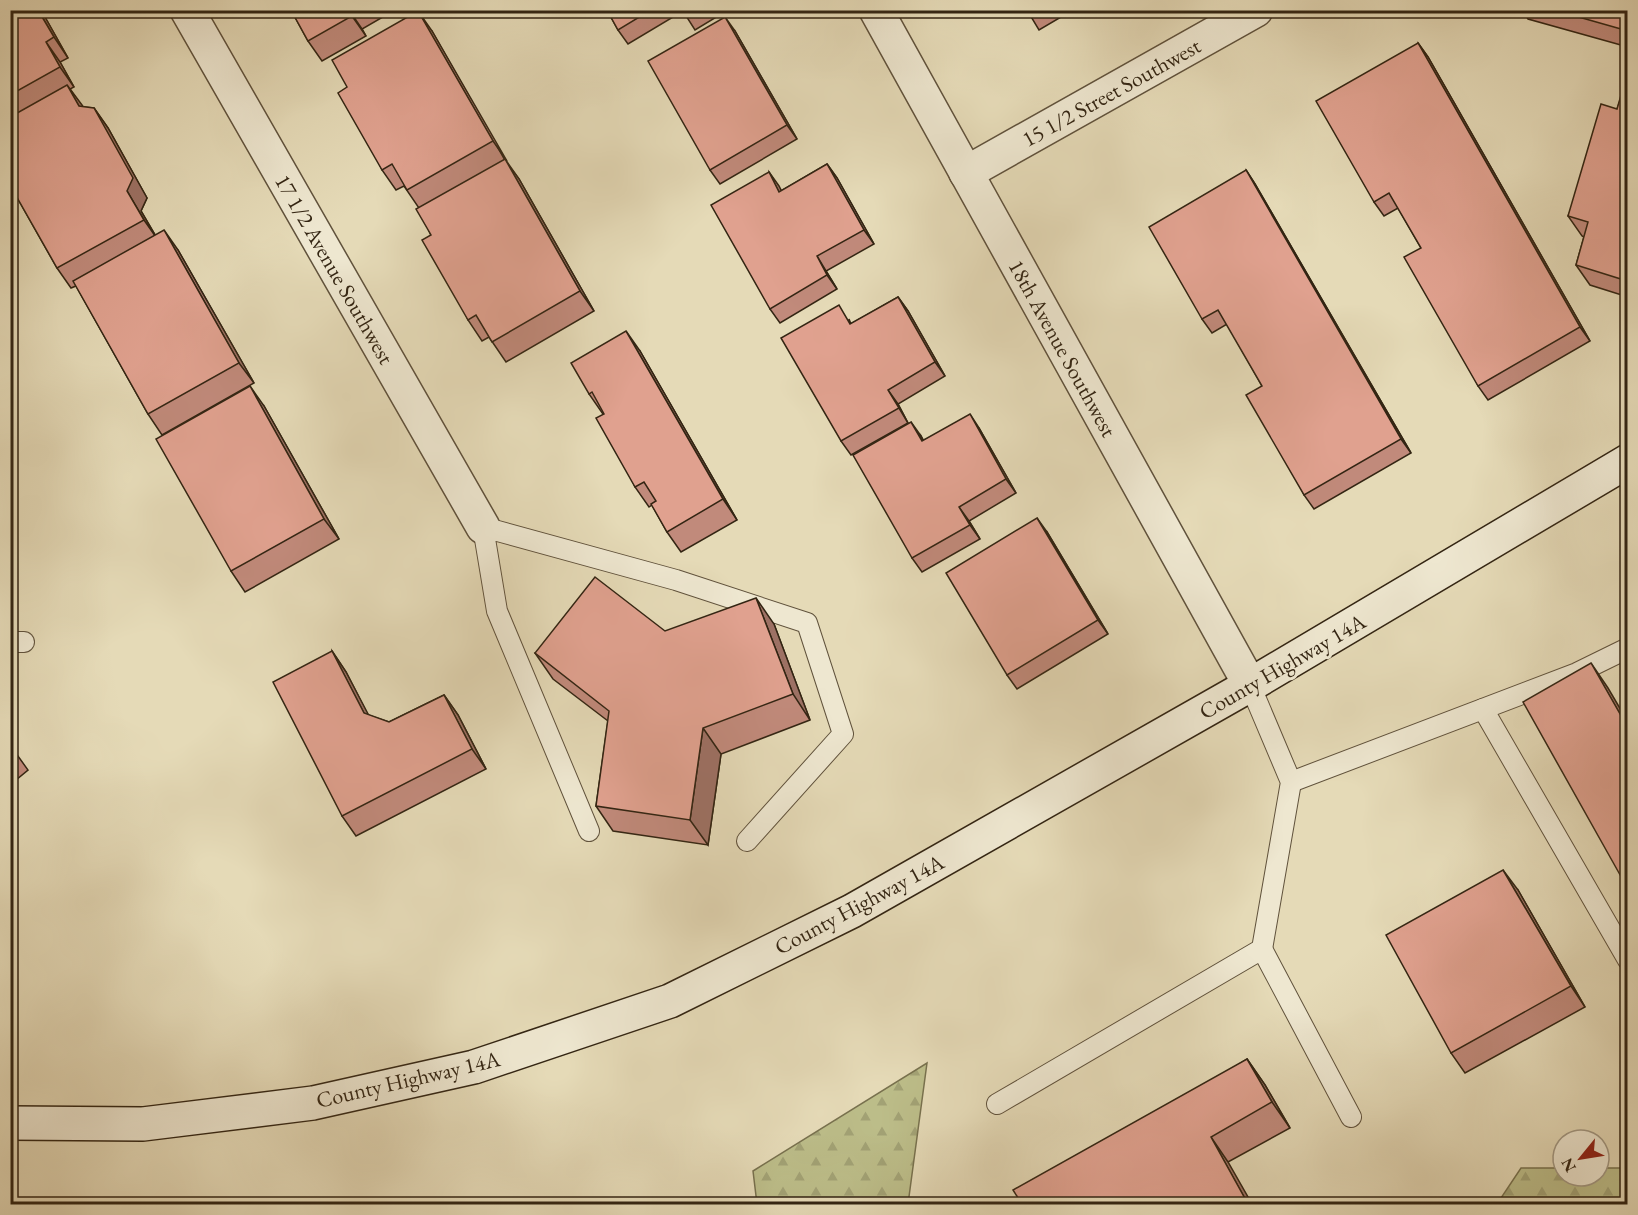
<svg xmlns="http://www.w3.org/2000/svg" width="1638" height="1215" font-family="'EB Garamond',serif">
<style>
.forest{fill:url(#forest-firs);stroke:#78714e;stroke-width:1.5}
.lines{fill:none;stroke-linecap:round;stroke-linejoin:round}
.lane-casing{stroke:#60523c;stroke-width:22}
.street-casing{stroke:#60523c;stroke-width:36}
.secondary-casing{stroke:#332513;stroke-width:36}
.lane{stroke:#eee7d0;stroke-width:20}
.street{stroke:#eee7d0;stroke-width:33}
.secondary{stroke:#eee7d0;stroke-width:33}
.wall{fill:#c18a7b;stroke:#332513;stroke-width:1.5}
.shaded-wall{fill:#9d7164;stroke:#332513;stroke-width:1.5}
.building{fill:#e0a18f;stroke:#332513;stroke-width:1.5}
.labels{text-anchor:middle;stroke-width:6;stroke-linejoin:round;paint-order:stroke}
.street-label{font-size:22px;fill:#332513;stroke:#eee7d0}
</style>
<defs>
<pattern id="forest-firs" width="22" height="20" patternUnits="userSpaceOnUse" patternTransform="scale(1.5)"><rect width="22" height="20" fill="#bcbd89"/><path d="M5 1l3.5 6h-7zM16 11l3.5 6h-7z" fill="#a2a275"/></pattern>
</defs>
<rect width="100%" height="100%" fill="#e5dab7"/>
<filter id="stains"><feTurbulence type="fractalNoise" baseFrequency=".00333" numOctaves="4"/><feColorMatrix values="0 0 0 0 .2 0 0 0 0 .09 0 0 0 0 .02 0 0 0 .5 -.17"/></filter>
<radialGradient id="worn" r=".72"><stop offset=".6" stop-color="#630" stop-opacity="0"/><stop offset="1" stop-color="#630" stop-opacity=".3"/></radialGradient>
<g class="forest">
<polygon points="927,1063 908,1204 757,1204 753,1171"/>
<polygon points="1521,1168 1563,1168 1563,1176 1599,1176 1599,1168 1627,1168 1627,1204 1497,1204"/>
</g>
<g class="lines">
<g class="lane-casing">
<g id="lane">
<polyline points="10,642 24,642"/>
<polyline points="1483,709 1628,960"/>
<polyline points="1291,782 1577,673 1628,648"/>
<polyline points="589,831 497,611 483,527 676,580 807,623 843,734 747,841"/>
<polyline points="1262,949 1351,1117"/>
<polyline points="997,1104 1262,949 1291,782 1250,685"/>
</g>
</g>
<g class="street-casing">
<g id="street">
<polyline points="187,10 483,527"/>
<polyline points="876,10 1250,685"/>
<polyline points="966,173 1256,10"/>
</g>
</g>
<g class="secondary-casing">
<polyline id="secondary" points="10,1123 143,1124 313,1103 474,1067 670,1001 852,911 1250,685 1628,461"/>
</g>
<use href="#lane" class="lane"/>
<use href="#street" class="street"/>
<use href="#secondary" class="secondary"/>
</g>
<g class="wall">
<polygon points="10,10 41,10 68,58 60,62 74,87 70,89 82,107 94,108 108,128 147,198 141,211 155,235 178,250 254,383 162,435 148,414 76,286 71,288 57,268 10,185"/>
<polygon points="291,10 395,10 362,29 366,36 322,61 308,41"/>
<polygon points="607,10 728,10 695,30 683,11 628,44 618,30"/>
<polygon points="1027,10 1073,10 1039,30"/>
<polygon points="1522,10 1628,10 1628,47 1528,19"/>
<polygon points="432,31 506,162 519,179 594,311 506,362 489,337 482,341 468,320 419,208 404,186 396,190 382,170 347,87"/>
<polygon points="735,31 797,139 720,184 710,170"/>
<polygon points="1418,43 1428,57 1590,341 1488,400 1478,386 1421,248 1398,208 1384,216 1374,202"/>
<polygon points="1628,78 1628,297 1590,285 1576,265 1584,237 1582,236 1568,216 1617,109"/>
<polygon points="827,164 837,178 874,244 826,271 837,289 780,323 770,309 769,172 781,191"/>
<polygon points="1246,170 1255,184 1411,453 1314,509 1304,495 1262,386 1227,324 1212,333 1202,319"/>
<polygon points="898,297 908,311 945,376 898,404 908,423 851,455 841,441 849,319 851,324"/>
<polygon points="640,351 737,520 681,552 667,532 652,505 649,507 635,487 604,413 603,414 589,394"/>
<polygon points="264,406 339,539 245,592 231,571"/>
<polygon points="979,428 1016,493 969,521 980,539 922,572 912,558 921,436 923,440"/>
<polygon points="1047,532 1108,634 1017,689 1007,675"/>
<polygon points="774,624 810,720 721,754 708,845 613,831 596,806 608,721 553,679 535,653 665,631"/>
<polygon points="332,651 346,672 368,715 389,722 444,695 458,715 486,769 356,836 342,816"/>
<polygon points="10,745 28,770 10,785"/>
<polygon points="1518,890 1585,1007 1465,1073 1451,1053"/>
<polygon points="1247,1059 1265,1085 1290,1128 1228,1162 1022,1204"/>
</g>
<g class="shaded-wall">
<polygon points="38,10 41,10 68,58 54,37"/>
<polygon points="349,10 362,29 366,36 352,16"/>
<polygon points="418,11 432,31 507,161 493,141"/>
<polygon points="725,17 735,31 797,139 787,125"/>
<polygon points="46,42 60,62 74,87 60,67"/>
<polygon points="1418,43 1428,57 1590,341 1580,327"/>
<polygon points="67,85 82,105 94,126 79,106"/>
<polygon points="94,108 108,128 147,198 141,211 158,240 144,220 127,191"/>
<polygon points="505,159 519,179 594,311 580,291"/>
<polygon points="827,164 837,178 874,244 864,230"/>
<polygon points="1246,170 1255,184 1411,453 1401,439"/>
<polygon points="769,172 779,186 789,206 779,192"/>
<polygon points="164,230 178,250 254,383 239,363"/>
<polygon points="817,256 826,271 837,289 827,275"/>
<polygon points="1628,268 1628,285 1624,280"/>
<polygon points="898,297 908,311 945,376 935,362"/>
<polygon points="626,331 640,351 737,520 723,499"/>
<polygon points="250,386 264,406 339,539 324,519"/>
<polygon points="888,390 898,404 908,423 899,408"/>
<polygon points="970,414 979,428 1016,493 1006,479"/>
<polygon points="911,422 921,436 932,456 922,441"/>
<polygon points="959,507 969,521 980,539 970,525"/>
<polygon points="1037,518 1047,532 1108,634 1098,620"/>
<polygon points="756,598 774,624 810,720 793,694"/>
<polygon points="332,651 346,672 378,733 364,713"/>
<polygon points="1591,663 1608,688 1628,722 1628,728"/>
<polygon points="444,695 458,715 486,769 472,749"/>
<polygon points="703,728 721,754 708,845 690,820"/>
<polygon points="1503,870 1518,890 1585,1007 1571,986"/>
<polygon points="1247,1059 1265,1085 1290,1128 1272,1102"/>
<polygon points="1211,1137 1228,1162 1252,1204 1248,1204"/>
</g>
<g class="building">
<polygon points="10,10 38,10 54,37 46,42 60,67 10,95"/>
<polygon points="291,10 349,10 352,16 308,41"/>
<polygon points="607,10 651,10 618,30"/>
<polygon points="683,10 694,10 686,15"/>
<polygon points="1027,10 1038,10 1030,16"/>
<polygon points="1554,10 1628,10 1628,31"/>
<polygon points="418,11 493,141 407,190 392,164 382,170 338,93 347,87 332,60"/>
<polygon points="725,17 787,125 710,170 648,61"/>
<polygon points="1418,43 1580,327 1478,386 1404,257 1421,248 1389,193 1374,202 1316,101"/>
<polygon points="1626,78 1628,78 1628,268 1624,280 1576,265 1588,222 1568,216 1601,104 1617,109"/>
<polygon points="67,85 79,106 94,108 133,178 127,191 144,220 57,268 10,185 10,117"/>
<polygon points="505,159 580,291 492,342 476,315 468,320 422,240 431,235 416,209"/>
<polygon points="827,164 864,230 817,256 827,275 770,309 711,205 769,172 779,192"/>
<polygon points="1246,170 1401,439 1304,495 1246,395 1262,386 1218,310 1202,319 1149,227"/>
<polygon points="164,230 239,363 148,414 73,281"/>
<polygon points="898,297 935,362 888,390 899,408 841,441 781,338 839,305 850,324"/>
<polygon points="626,331 723,499 667,532 651,504 656,501 644,482 635,487 596,418 604,414 592,392 589,394 571,363"/>
<polygon points="250,386 324,519 231,571 156,439"/>
<polygon points="970,414 1006,479 959,507 970,525 912,558 853,455 911,422 922,441"/>
<polygon points="1037,518 1098,620 1007,675 946,573"/>
<polygon points="595,577 665,631 756,598 793,694 703,728 690,820 596,806 609,711 535,653"/>
<polygon points="332,651 364,713 389,722 444,695 472,749 342,816 273,682"/>
<polygon points="1591,663 1628,728 1628,889 1523,702"/>
<polygon points="1503,870 1571,986 1451,1053 1386,935"/>
<polygon points="1247,1059 1272,1102 1211,1137 1248,1204 1022,1204 1013,1190"/>
</g>
<g class="labels">
<g class="street-label">
<text transform="translate(1111 92) rotate(-29)" y="8">15 1/2 Street Southwest</text>
<text transform="translate(335 269) rotate(60)" y="8">17 1/2 Avenue Southwest</text>
<text transform="translate(1063 348) rotate(61)" y="8">18th Avenue Southwest</text>
<text transform="translate(1282 666) rotate(-30)" y="8">County Highway 14A</text>
<text transform="translate(859 904) rotate(-28)" y="8">County Highway 14A</text>
<text transform="translate(408 1079) rotate(-13)" y="8">County Highway 14A</text>
</g>
</g>
<rect width="1638" height="1215" fill="none" stroke="#e5dab7" stroke-width="36"/>
<rect x="12" y="12" width="1614" height="1191" fill="none" stroke="#332513" stroke-width="3"/>
<rect x="18" y="18" width="1602" height="1179" fill="none" stroke="#332513" stroke-width="1.5"/>
<g transform="translate(1581 1158) rotate(240)"><circle r="28" fill="#eee7d0" stroke="#a39984" stroke-width="1.5"/>
<path d="M0-4.5L10 22L0 15L-10 22Z" fill="#8f2418"/>
<text y="-9" font-size="16" font-weight="bold" text-anchor="middle" fill="#332513">N</text>
</g>
<rect width="100%" height="100%" filter="url(#stains)"/>
<rect width="100%" height="100%" fill="url(#worn)"/>
</svg>
